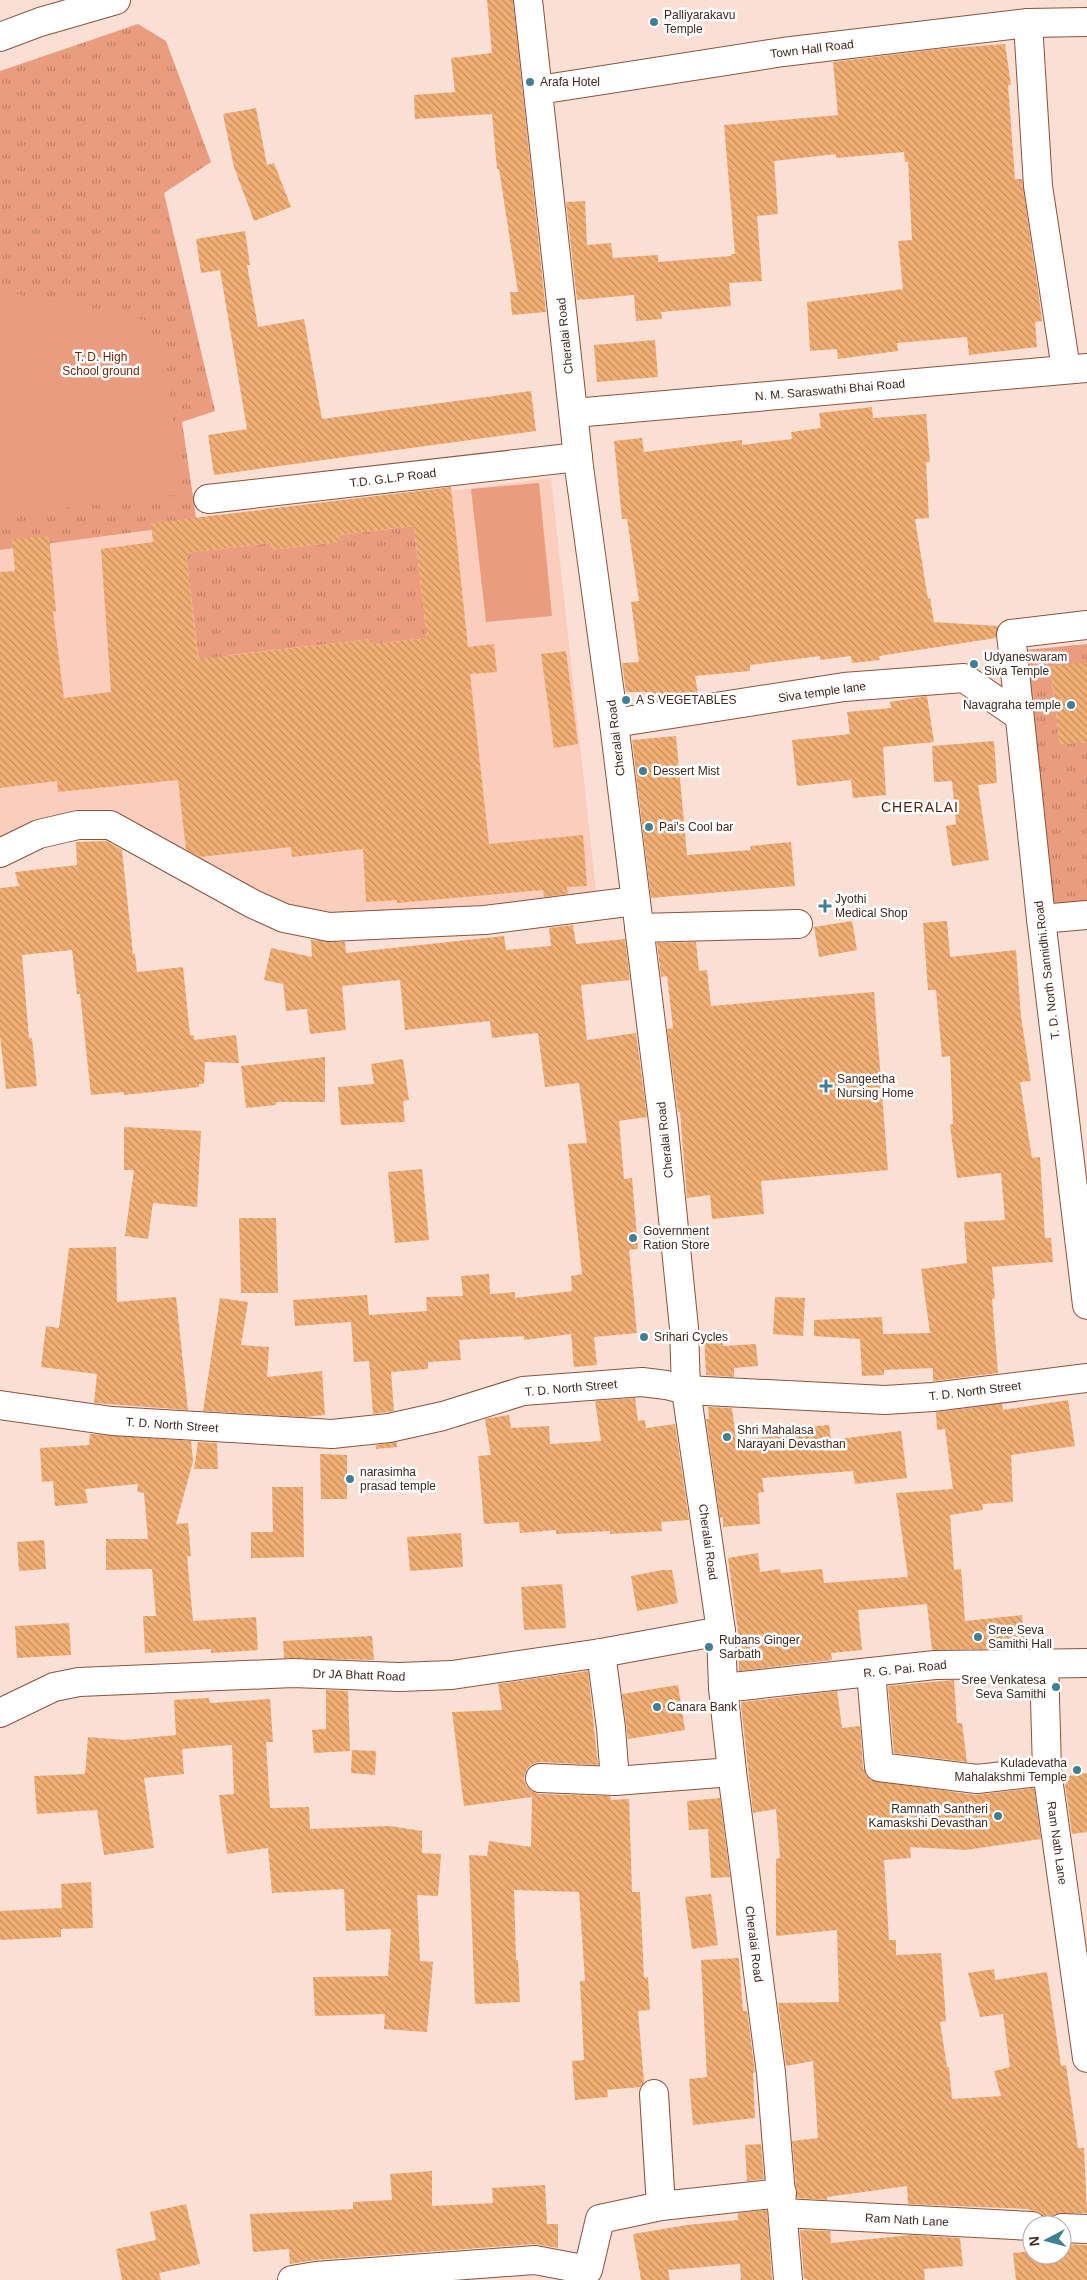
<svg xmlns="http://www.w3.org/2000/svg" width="1087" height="2280" font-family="Arial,sans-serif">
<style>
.built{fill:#facdbd}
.grass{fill:url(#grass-tufts)}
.pitch{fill:#ea9c7f}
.building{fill:url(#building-back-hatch);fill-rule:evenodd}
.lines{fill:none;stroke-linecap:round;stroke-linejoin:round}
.minor-casing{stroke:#8b533d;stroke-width:30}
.minor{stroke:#fff;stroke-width:28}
.poi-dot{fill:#407f94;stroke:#fff;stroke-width:2}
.labels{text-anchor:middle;stroke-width:5;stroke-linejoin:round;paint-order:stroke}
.poi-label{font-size:12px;fill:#41281e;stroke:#fff;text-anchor:start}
.street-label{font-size:12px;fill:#41281e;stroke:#fff}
.park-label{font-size:12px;fill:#6f2807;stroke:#fff}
.neighbourhood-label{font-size:14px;letter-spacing:1px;fill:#521f0a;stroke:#fff}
</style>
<defs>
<pattern id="grass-tufts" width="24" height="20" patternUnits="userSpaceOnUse" patternTransform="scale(1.25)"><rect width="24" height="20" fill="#ea9c7f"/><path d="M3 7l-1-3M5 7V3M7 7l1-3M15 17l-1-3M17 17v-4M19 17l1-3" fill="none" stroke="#bf7f67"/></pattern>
<pattern id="building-back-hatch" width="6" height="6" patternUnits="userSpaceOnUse" patternTransform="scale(1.25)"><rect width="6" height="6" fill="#f1af75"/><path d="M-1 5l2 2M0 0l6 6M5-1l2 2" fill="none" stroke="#c58e5f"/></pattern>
</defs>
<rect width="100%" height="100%" fill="#fadfd5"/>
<polygon class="built" points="551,478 597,901 327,925 250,899 125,822 0,851 0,550"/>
<g class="grass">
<polygon points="138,24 166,41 211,162 164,193 215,411 182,422 197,524 0,550 0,71"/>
<polygon points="414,526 427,638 372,644 372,639 230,655 199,664 186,553 270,543 271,550 339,542 339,535"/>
<polygon points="1087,644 1087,669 1050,667 1060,744 1087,742 1087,908 1050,912 1025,650"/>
</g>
<g class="pitch">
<polygon points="0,291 145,320 163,351 182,494 0,516"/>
<polygon points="539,483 552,616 486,622 471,489"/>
</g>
<g class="building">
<polygon points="487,0 513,0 546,312 512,315 510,292 518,292 499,169 497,169 492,114 415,119 414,95 455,92 451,58 492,53"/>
<polygon points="1005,44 1011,85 1008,85 1015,179 1022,179 1041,312 1042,321 1035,322 1037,347 969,355 967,337 897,343 898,351 838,359 837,349 810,351 807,302 903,289 898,241 912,240 908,162 905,162 904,152 836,158 836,154 774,161 778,214 757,216 762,281 729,283 731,306 661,312 662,319 636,321 634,295 577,300 566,202 585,201 587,245 611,243 613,258 658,255 658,262 731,256 731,254 735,254 724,125 838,115 833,62 939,49"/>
<polygon points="256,108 267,165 274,163 291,207 254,221 234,167 223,114"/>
<polygon points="245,231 250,265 247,265 258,327 304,319 322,419 531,391 536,431 214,475 208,435 247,429 220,270 201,273 196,239"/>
<polygon points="655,340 658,377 597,382 594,345"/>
<polygon points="872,407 873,418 926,414 930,462 926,462 929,518 915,519 928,599 930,598 934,622 998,626 996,638 879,656 880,660 852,663 851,656 820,660 820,656 750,665 750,671 695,676 698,694 653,701 652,692 626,692 622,663 639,662 631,602 639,601 627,519 622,519 614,441 642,438 644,452 742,440 742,445 792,439 791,432 821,428 819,413"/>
<path d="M451,487L468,647L494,644L497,672L470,674L489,844L583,835L587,886L567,887L568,894L544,897L543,890L397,903V900L366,902L363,849L292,857L291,847L200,857L186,849L178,780L58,792L57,781L0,788V572L15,571L12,539L49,536L56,611L53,612L64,698L111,692L101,549L153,542L151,523ZM414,526L427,638L372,644V639L198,659L186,553L270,543L271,550L340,542L339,535Z"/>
<polygon points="566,651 578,744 554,748 541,654"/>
<polygon points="1087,662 1087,742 1060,745 1050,666"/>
<polygon points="927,696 934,742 883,747 886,795 853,798 851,780 797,786 792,740 850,734 847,712 891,708 890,702"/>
<polygon points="676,736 687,855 751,850 750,846 791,842 795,886 651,898 632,740"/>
<polygon points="994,741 997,783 978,785 989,860 952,866 946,826 956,824 952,781 934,782 932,746"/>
<polygon points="106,841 122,850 133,954 135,954 137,972 183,967 190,1035 194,1035 194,1040 236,1035 239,1063 205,1062 204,1084 199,1084 199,1087 124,1095 124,1092 91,1095 80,994 77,994 72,950 22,955 29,1038 32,1038 37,1086 6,1089 0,1036 0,888 19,886 15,872 77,865 76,842"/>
<polygon points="852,921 857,950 819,957 814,927"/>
<polygon points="947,921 950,957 1016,950 1021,1017 1031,1081 1020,1082 1032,1158 1040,1157 1045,1238 1051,1238 1053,1262 992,1267 995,1298 992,1299 998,1373 933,1381 933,1368 884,1370 884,1375 862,1376 860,1339 814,1336 814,1320 882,1317 883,1334 930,1333 921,1269 967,1263 964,1222 1005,1220 1001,1173 957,1178 950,1125 953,1124 950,1056 942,1057 936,990 928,990 923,923"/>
<polygon points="573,925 576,944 625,939 630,980 581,985 587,1040 636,1033 647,1117 619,1121 624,1179 632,1178 638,1249 629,1250 637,1333 594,1337 597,1365 574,1367 571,1334 524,1340 524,1336 459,1340 461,1360 428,1362 428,1369 391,1372 394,1411 373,1414 369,1361 354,1362 351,1322 295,1326 293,1300 367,1295 369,1315 427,1311 426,1297 463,1296 461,1276 489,1274 490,1294 515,1292 515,1298 572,1291 571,1276 582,1274 568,1144 587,1143 579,1083 545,1087 538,1033 492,1038 490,1021 405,1030 400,980 342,986 346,1030 310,1034 307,1009 286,1011 283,984 264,980 271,948 312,957 311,940 345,942 346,953 504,936 506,950 551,946 549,928"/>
<polygon points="696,942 699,971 707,970 711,1006 874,992 888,1170 761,1181 764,1214 712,1219 710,1195 687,1198 680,1112 678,1112 667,1029 673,1028 667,976 661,977 657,943"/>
<polygon points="325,1057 325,1102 276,1102 276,1105 246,1108 241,1066"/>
<polygon points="403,1059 409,1100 403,1101 405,1122 341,1125 338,1087 374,1084 371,1064"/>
<polygon points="124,1127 201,1131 197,1207 153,1203 148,1239 125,1236 134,1170 124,1170"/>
<polygon points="422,1169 429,1240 395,1243 388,1172"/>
<polygon points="239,1218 276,1218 278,1293 241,1293"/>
<polygon points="116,1247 117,1302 176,1297 188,1410 94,1403 97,1374 41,1367 46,1326 59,1328 69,1248"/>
<polygon points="775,1297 805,1298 803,1336 773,1334"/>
<polygon points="220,1298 248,1302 241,1345 269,1347 267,1377 322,1371 325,1415 305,1417 203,1411"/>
<polygon points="721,1333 723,1346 756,1344 758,1366 734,1368 734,1377 706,1375 704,1334"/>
<polygon points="635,1398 638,1421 645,1420 646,1428 675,1424 689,1520 661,1522 662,1531 610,1534 610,1531 556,1534 556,1530 520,1533 519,1522 484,1524 478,1456 491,1455 485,1419 509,1415 511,1428 549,1426 550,1444 601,1441 595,1401"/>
<polygon points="1068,1400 1075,1446 1011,1455 1013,1502 982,1504 983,1510 950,1515 954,1570 961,1569 965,1621 1022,1615 1025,1648 932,1650 927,1604 858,1610 862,1650 831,1653 832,1660 739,1671 738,1632 728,1558 758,1553 760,1572 780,1569 781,1573 822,1569 824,1583 908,1577 896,1493 953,1489 945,1429 937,1430 936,1412 1002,1404 1003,1410"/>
<polygon points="708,1407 732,1408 736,1441 781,1435 780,1429 829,1425 831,1440 901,1431 907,1478 855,1484 853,1471 762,1478 764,1492 758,1493 760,1524 723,1527 723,1517 720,1518 706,1419 709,1419"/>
<polygon points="90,1434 191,1441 193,1461 176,1524 188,1523 191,1556 187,1556 193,1621 256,1617 258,1650 211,1653 211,1649 145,1653 143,1616 156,1616 152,1569 106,1570 106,1539 148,1539 144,1493 137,1492 138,1484 85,1489 88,1503 55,1506 53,1481 42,1482 40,1448 89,1445"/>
<polygon points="198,1442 217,1443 218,1469 194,1469"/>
<polygon points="397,1442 397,1447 376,1449 376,1445"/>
<polygon points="320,1454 347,1455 347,1499 321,1499"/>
<polygon points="272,1487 303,1487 304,1557 251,1558 251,1532 273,1532"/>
<polygon points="461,1533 463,1567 410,1571 407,1537"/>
<polygon points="44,1540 46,1569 19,1571 17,1542"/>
<polygon points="662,1570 672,1570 678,1603 637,1611 631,1576"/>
<polygon points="562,1584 566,1628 524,1630 521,1587"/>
<polygon points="69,1623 71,1655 17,1658 15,1626"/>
<polygon points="372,1636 374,1660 284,1658 283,1641"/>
<polygon points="588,1671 598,1765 540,1762 532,1764 527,1769 524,1778 526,1786 531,1791 539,1794 610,1796 611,1800 629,1799 632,1892 640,1892 644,1978 648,1977 650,2010 638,2011 644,2082 640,2087 607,2090 608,2097 575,2100 572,2061 584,2060 580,1981 585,1981 579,1892 514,1890 516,1960 518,1960 520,2002 475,2004 469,1855 487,1856 489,1841 531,1847 532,1797 464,1806 452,1712 502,1710 498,1684"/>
<polygon points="954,1680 957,1723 962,1723 967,1762 894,1753 888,1686"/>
<polygon points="678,1685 685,1730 628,1739 622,1694"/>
<polygon points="326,1690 348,1691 350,1751 314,1753 312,1730 326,1729"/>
<polygon points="837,1691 842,1728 860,1726 863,1768 866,1775 871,1780 975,1795 1034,1788 1041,1839 966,1850 910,1847 911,1858 884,1860 889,1940 896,1940 896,1955 941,1953 946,2021 940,2022 947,2067 949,2067 952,2099 1001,2096 994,2071 1010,2067 1003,2014 980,2017 968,1973 994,1969 995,1980 1047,1972 1061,2066 1066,2065 1078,2148 1084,2148 1087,2213 1055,2214 1049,2219 1047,2225 1041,2213 1027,2209 908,2204 907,2186 827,2197 827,2200 797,2198 792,2141 818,2138 813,2061 786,2066 778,2003 839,2002 837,1930 776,1936 776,1859 780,1858 776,1809 753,1813 741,1705 742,1702"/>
<polygon points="209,1698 210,1703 270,1699 273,1742 266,1742 270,1808 309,1807 310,1829 390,1826 422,1831 422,1853 441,1854 438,1896 417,1895 420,1961 433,1962 427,2032 384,2029 385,2014 315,2016 313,1977 388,1976 391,1929 346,1931 344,1889 272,1893 268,1848 227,1854 219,1795 234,1794 232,1745 182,1749 184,1774 144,1778 154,1848 104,1855 97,1810 37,1814 34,1776 85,1774 88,1737 124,1740 176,1735 174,1700"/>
<polygon points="352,1750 376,1751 375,1775 351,1773"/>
<polygon points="1087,1773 1087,1832 1072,1834 1064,1777"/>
<polygon points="720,1798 730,1877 711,1878 708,1829 689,1830 687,1801"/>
<polygon points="91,1882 93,1928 61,1929 61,1937 0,1940 0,1911 62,1908 61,1884"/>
<polygon points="711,1894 718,1945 692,1949 685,1897"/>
<polygon points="739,1958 743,2011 747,2011 755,2072 753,2073 755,2118 693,2125 689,2079 707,2077 701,1960"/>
<polygon points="761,2144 764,2179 747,2181 745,2145"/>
<polygon points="432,2171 432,2206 493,2203 492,2188 545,2185 547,2224 558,2224 558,2248 534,2244 315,2260 290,2264 289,2249 253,2252 250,2214 353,2209 353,2202 392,2200 390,2174"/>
<polygon points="186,2204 200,2264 159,2273 161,2280 122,2280 116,2249 156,2240 150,2212"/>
<polygon points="767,2210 772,2280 741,2280 740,2264 668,2270 670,2280 641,2280 633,2234 687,2225 738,2220 738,2213"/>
<polygon points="800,2230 830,2231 831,2243 911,2235 960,2238 963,2266 924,2269 925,2280 808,2280 804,2278"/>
<polygon points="1029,2241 1032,2242 1032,2255 1062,2255 1062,2244 1087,2245 1087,2280 1016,2280 1013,2253 1030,2251"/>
</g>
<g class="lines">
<g class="minor-casing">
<g id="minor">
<polyline points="528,0 579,467 614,723 664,1129 684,1328 686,1390 721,1631 723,1688 732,1772 771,2073 788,2280"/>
<polyline points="1028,23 1038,186 1066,369"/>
<polyline points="0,37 40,22 116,0"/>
<polyline points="539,90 783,52 1028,23 1087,22"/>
<polyline points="574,413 1087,368"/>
<polyline points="208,499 578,457"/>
<polyline points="1087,625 1011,634 1041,919 1087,1305"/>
<polyline points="614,723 844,687 964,678 1019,716"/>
<polyline points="0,853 39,834 78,825 110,825 253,904 284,918 329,927 485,920 635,901"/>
<polyline points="1041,919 1087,915"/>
<polyline points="639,928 798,924"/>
<polyline points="0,1405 112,1421 332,1434 389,1428 443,1416 523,1391 642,1382 666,1385 686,1390 885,1400 933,1397 1087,1378"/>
<polyline points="601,1653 611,1728 615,1781 732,1772"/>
<polyline points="1044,1662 1047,1771"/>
<polyline points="871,1672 879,1767 977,1779 1047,1771 1087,2058"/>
<polyline points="723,1688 935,1665 1087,1663"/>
<polyline points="0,1713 54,1687 79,1682 293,1673 399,1677 452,1675 601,1653 721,1631"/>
<polyline points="540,1778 615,1781"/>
<polyline points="654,2094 661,2206"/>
<polyline points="783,2213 1032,2226"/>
<polyline points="1062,2228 1087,2229"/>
<polyline points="292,2280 316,2276 535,2260 588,2270 600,2219 661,2206 782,2193"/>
</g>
</g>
<use href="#minor" class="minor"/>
</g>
<g class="poi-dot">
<circle cx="654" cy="22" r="5"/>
<circle cx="530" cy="82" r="5"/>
<circle cx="974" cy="664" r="5"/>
<circle cx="626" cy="700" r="5"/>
<circle cx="1071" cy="705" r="5"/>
<circle cx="643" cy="771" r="5"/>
<circle cx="649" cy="827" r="5"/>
<path d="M822.5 898.5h5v5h5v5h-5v5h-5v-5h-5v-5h5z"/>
<path d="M823.5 1078.5h5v5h5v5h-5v5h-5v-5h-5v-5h5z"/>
<circle cx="633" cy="1238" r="5"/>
<circle cx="644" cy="1337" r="5"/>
<circle cx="727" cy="1437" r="5"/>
<circle cx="350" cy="1479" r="5"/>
<circle cx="978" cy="1637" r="5"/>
<circle cx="709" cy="1647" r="5"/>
<circle cx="1056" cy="1687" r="5"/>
<circle cx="657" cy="1707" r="5"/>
<circle cx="1077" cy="1770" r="5"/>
<circle cx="998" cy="1816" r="5"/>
</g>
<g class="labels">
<g class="poi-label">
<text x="664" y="19">Palliyarakavu<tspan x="664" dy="14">Temple</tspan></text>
<text x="540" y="86">Arafa Hotel</text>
<text x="984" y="661">Udyaneswaram<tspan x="984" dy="14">Siva Temple</tspan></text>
<text x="636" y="704">A S VEGETABLES</text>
<text x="1061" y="709" text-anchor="end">Navagraha temple</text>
<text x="653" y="775">Dessert Mist</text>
<text x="659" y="831">Pai's Cool bar</text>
<text x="835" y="903">Jyothi<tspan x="835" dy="14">Medical Shop</tspan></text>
<text x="837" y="1083">Sangeetha<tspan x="837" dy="14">Nursing Home</tspan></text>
<text x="643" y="1235">Government<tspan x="643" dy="14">Ration Store</tspan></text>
<text x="654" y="1341">Srihari Cycles</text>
<text x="737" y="1434">Shri Mahalasa<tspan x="737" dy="14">Narayani Devasthan</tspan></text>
<text x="360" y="1476">narasimha<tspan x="360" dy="14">prasad temple</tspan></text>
<text x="988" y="1634">Sree Seva<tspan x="988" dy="14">Samithi Hall</tspan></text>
<text x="719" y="1644">Rubans Ginger<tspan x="719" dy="14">Sarbath</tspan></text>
<text x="1046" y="1684" text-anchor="end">Sree Venkatesa<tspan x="1046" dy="14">Seva Samithi</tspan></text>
<text x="667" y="1711">Canara Bank</text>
<text x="1067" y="1767" text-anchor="end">Kuladevatha<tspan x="1067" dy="14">Mahalakshmi Temple</tspan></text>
<text x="988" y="1813" text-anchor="end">Ramnath Santheri<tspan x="988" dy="14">Kamaskshi Devasthan</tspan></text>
</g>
<g class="street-label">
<text transform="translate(812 49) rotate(-7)" y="4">Town Hall Road</text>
<text transform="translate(565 336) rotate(-96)" y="4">Cheralai Road</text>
<text transform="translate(830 390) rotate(-5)" y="4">N. M. Saraswathi Bhai Road</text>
<text transform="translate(393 478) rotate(-7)" y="4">T.D. G.L.P Road</text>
<text transform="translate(822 692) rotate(-8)" y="4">Siva temple lane</text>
<text transform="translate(616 738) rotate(-97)" y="4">Cheralai Road</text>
<text transform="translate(1047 970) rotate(-97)" y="4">T. D. North Sannidhi.Road</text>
<text transform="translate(665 1140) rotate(-96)" y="4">Cheralai Road</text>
<text transform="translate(571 1388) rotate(-5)" y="4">T. D. North Street</text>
<text transform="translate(975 1391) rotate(-7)" y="4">T. D. North Street</text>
<text transform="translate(172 1425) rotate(4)" y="4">T. D. North Street</text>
<text transform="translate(708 1542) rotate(82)" y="4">Cheralai Road</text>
<text transform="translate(905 1669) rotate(-6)" y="4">R. G. Pai. Road</text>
<text transform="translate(359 1675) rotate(2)" y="4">Dr JA Bhatt Road</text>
<text transform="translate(1057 1843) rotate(82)" y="4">Ram Nath Lane</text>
<text transform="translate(754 1944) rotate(83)" y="4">Cheralai Road</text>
<text transform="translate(907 2220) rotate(3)" y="4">Ram Nath Lane</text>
</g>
<g class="park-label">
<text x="101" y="361">T. D. High<tspan x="101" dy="14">School ground</tspan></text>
</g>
<g class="neighbourhood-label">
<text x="920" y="812">CHERALAI</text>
</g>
</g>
<g transform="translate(1047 2240) rotate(264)"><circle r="24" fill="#ffffff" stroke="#b3a9a5"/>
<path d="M0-4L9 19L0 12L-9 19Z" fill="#407f94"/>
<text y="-8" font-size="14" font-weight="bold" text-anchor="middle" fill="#41281e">N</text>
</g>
</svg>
